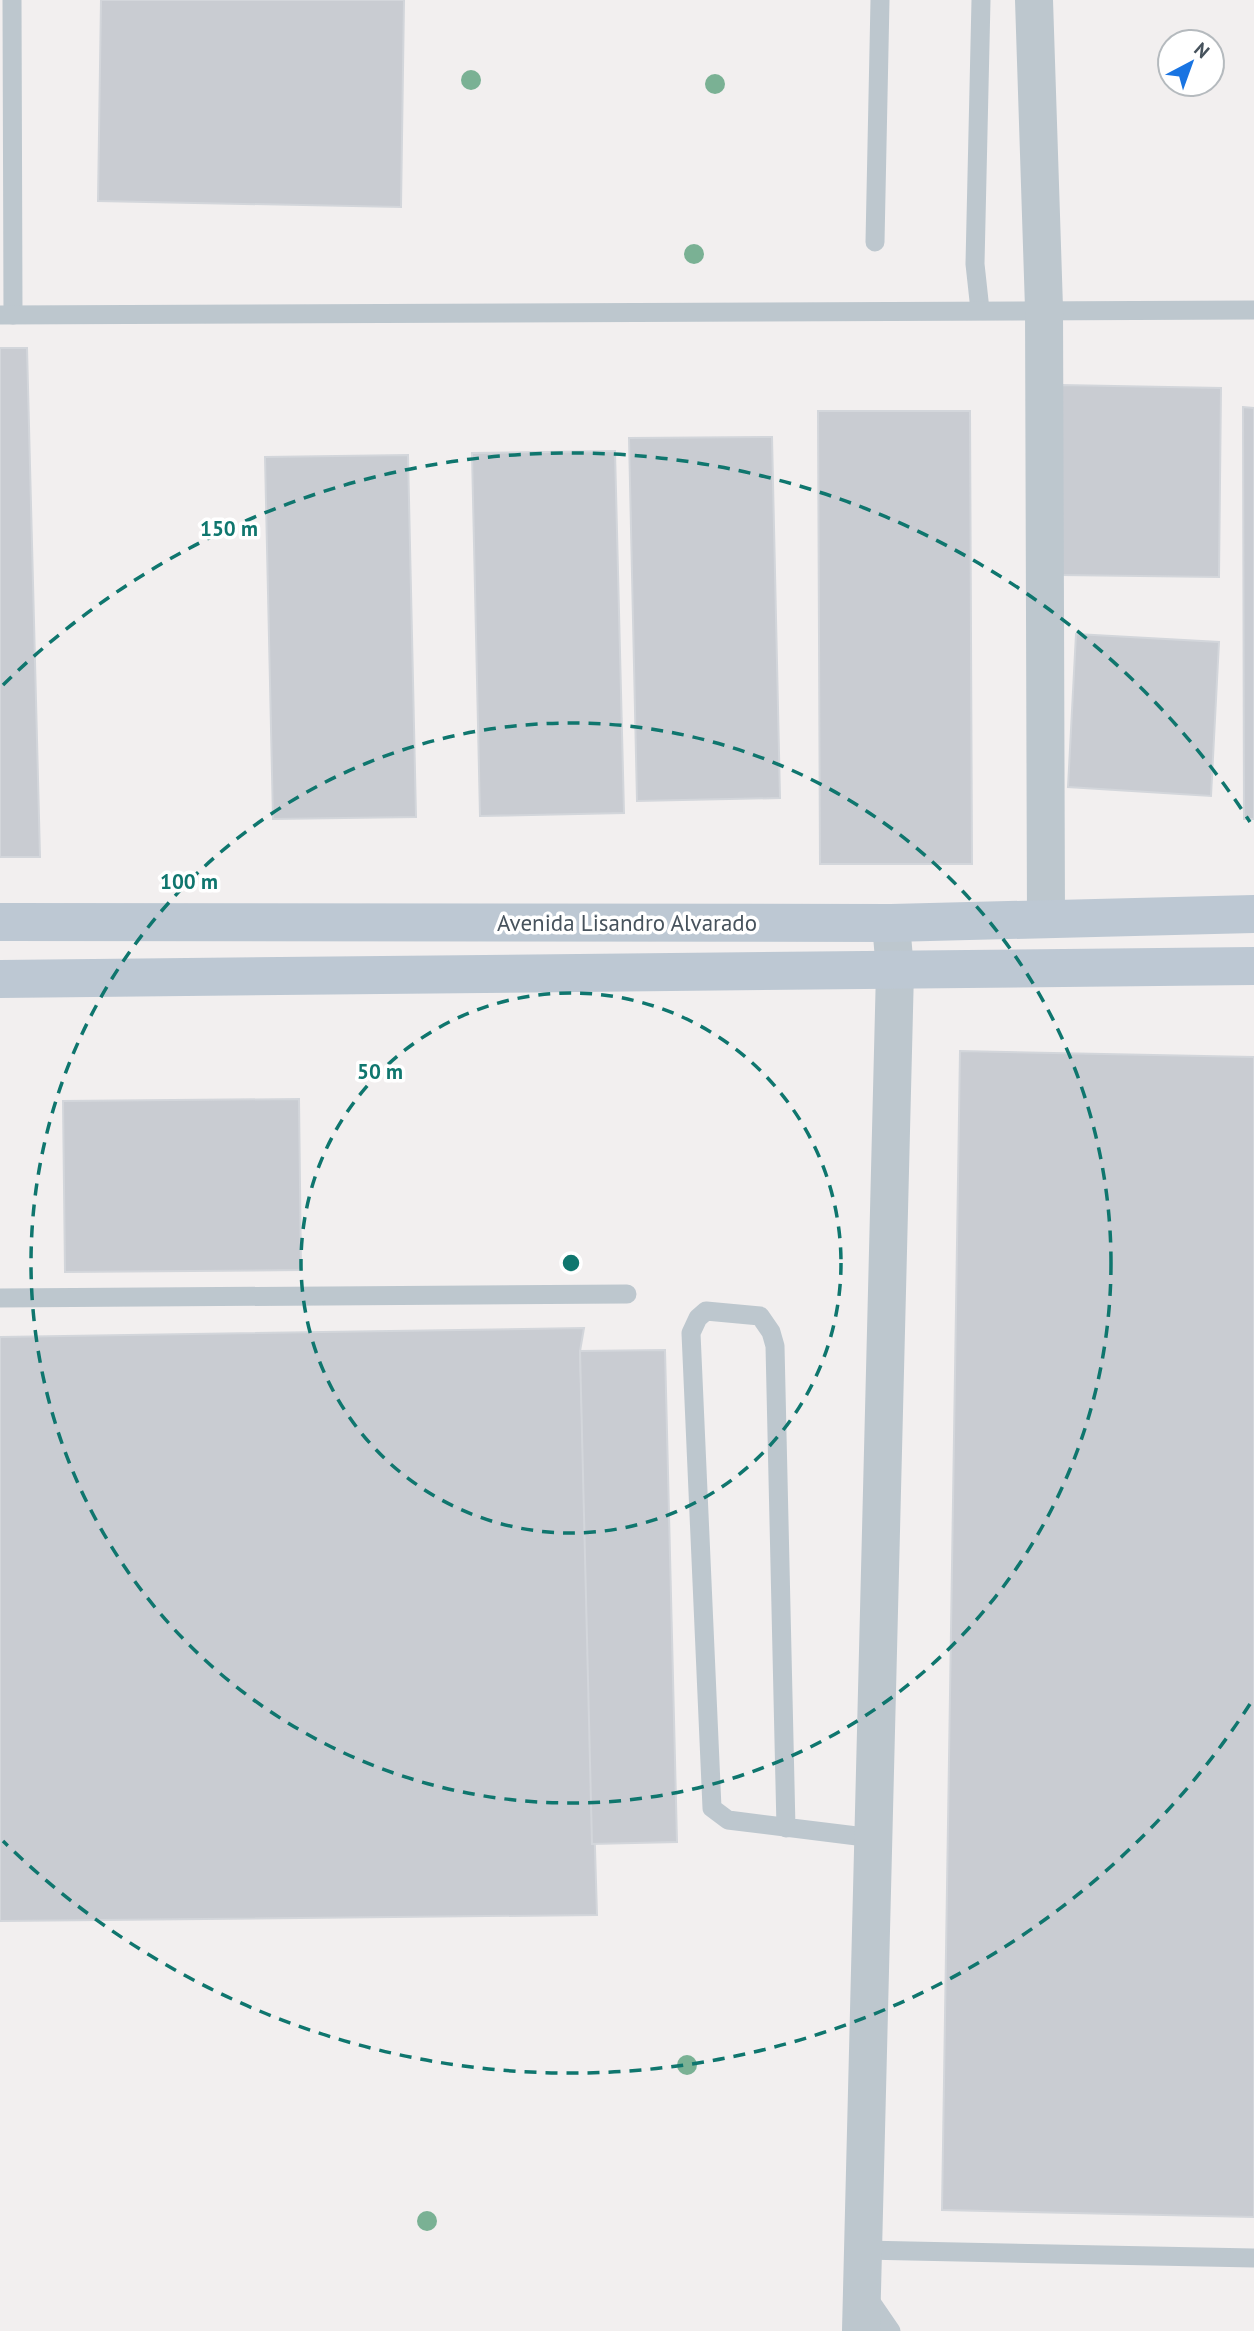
<svg xmlns="http://www.w3.org/2000/svg" width="1254" height="2331" font-family="'PT Sans',sans-serif">
<style>
.building{fill:#c9ccd2;stroke:#d3d6db;stroke-width:2}
.lines{fill:none;stroke-linecap:round;stroke-linejoin:round}
.lane{stroke:#bdc7ce;stroke-width:19}
.street{stroke:#bdc7ce;stroke-width:38}
.secondary{stroke:#bdc8d3;stroke-width:38}
.tree{fill:#7ab194}
.ring{fill:none;stroke:#0f766e;stroke-width:3.5;stroke-dasharray:12 9}
.labels{text-anchor:middle;stroke-width:7;stroke-linejoin:round;paint-order:stroke}
.street-label{font-size:23px;fill:#47535d;stroke:#fff}
.centre{fill:#0f766e;stroke:#fff;stroke-width:3.5}
.ring-label{font-size:21px;text-anchor:middle;font-weight:bold;fill:#0f766e;stroke:#fff;stroke-width:7;stroke-linejoin:round;paint-order:stroke}
</style>
<rect width="100%" height="100%" fill="#f2efef"/>
<g class="building">
<polygon points="101,0 404,0 401,207 98,201"/>
<polygon points="0,348 27,348 40,857 0,857"/>
<polygon points="1061,385 1221,388 1219,577 1060,575"/>
<polygon points="1243,407 1254,408 1254,819 1244,819"/>
<polygon points="818,411 970,411 972,864 820,864"/>
<polygon points="772,437 780,798 637,801 629,438"/>
<polygon points="615,451 624,813 480,816 472,453"/>
<polygon points="408,455 416,817 273,819 265,457"/>
<polygon points="1076,634 1219,642 1211,796 1068,787"/>
<polygon points="960,1051 1254,1057 1254,2217 942,2210"/>
<polygon points="299,1099 301,1270 65,1272 63,1101"/>
<polygon points="584,1328 580,1351 597,1915 0,1921 0,1337"/>
<polygon points="665,1350 677,1842 592,1844 580,1351"/>
</g>
<g class="lines">
<g class="lane">
<polyline points="12,0 13,315"/>
<polyline points="875,242 880,0"/>
<polyline points="980,310 975,264 981,0"/>
<polyline points="0,315 1254,310"/>
<polyline points="0,1298 627,1294"/>
<polyline points="786,1828 775,1346 771,1332 760,1316 706,1311 698,1318 691,1333 712,1808 728,1820 873,1838"/>
<polyline points="863,2250 1254,2258"/>
<polyline points="867,2296 891,2331"/>
</g>
<g class="street">
<polyline points="1034,0 1044,308 1046,918"/>
<polyline points="861,2331 895,971 891,923"/>
</g>
<g class="secondary">
<polyline points="0,922 891,923 1254,914"/>
<polyline points="0,979 1254,966"/>
</g>
</g>
<g class="tree">
<circle cx="471" cy="80" r="10"/>
<circle cx="715" cy="84" r="10"/>
<circle cx="694" cy="254" r="10"/>
<circle cx="687" cy="2065" r="10"/>
<circle cx="427" cy="2221" r="10"/>
</g>
<g class="ring">
<circle cx="571" cy="1263" r="270"/>
<circle cx="571" cy="1263" r="540"/>
<path d="M1250 1704A810 810 0 0 1 3 1841M3 685A810 810 0 0 1 1250 822"/>
</g>
<g class="labels">
<g class="street-label">
<text x="627" y="931">Avenida Lisandro Alvarado</text>
</g>
</g>
<circle cx="571" cy="1263" r="10" class="centre"/>
<g class="ring-label">
<text x="229" y="536">150 m</text>
<text x="189" y="889">100 m</text>
<text x="380" y="1079">50 m</text>
</g>
<g transform="translate(1191 63) rotate(41)"><circle r="33" fill="#ffffff" stroke="#b5babe" stroke-width="2"/>
<path d="M0-5L12 26L0 18L-12 26Z" fill="#1974e2"/>
<text y="-10" font-size="19" font-weight="bold" text-anchor="middle" fill="#47535d">N</text>
</g>
</svg>
